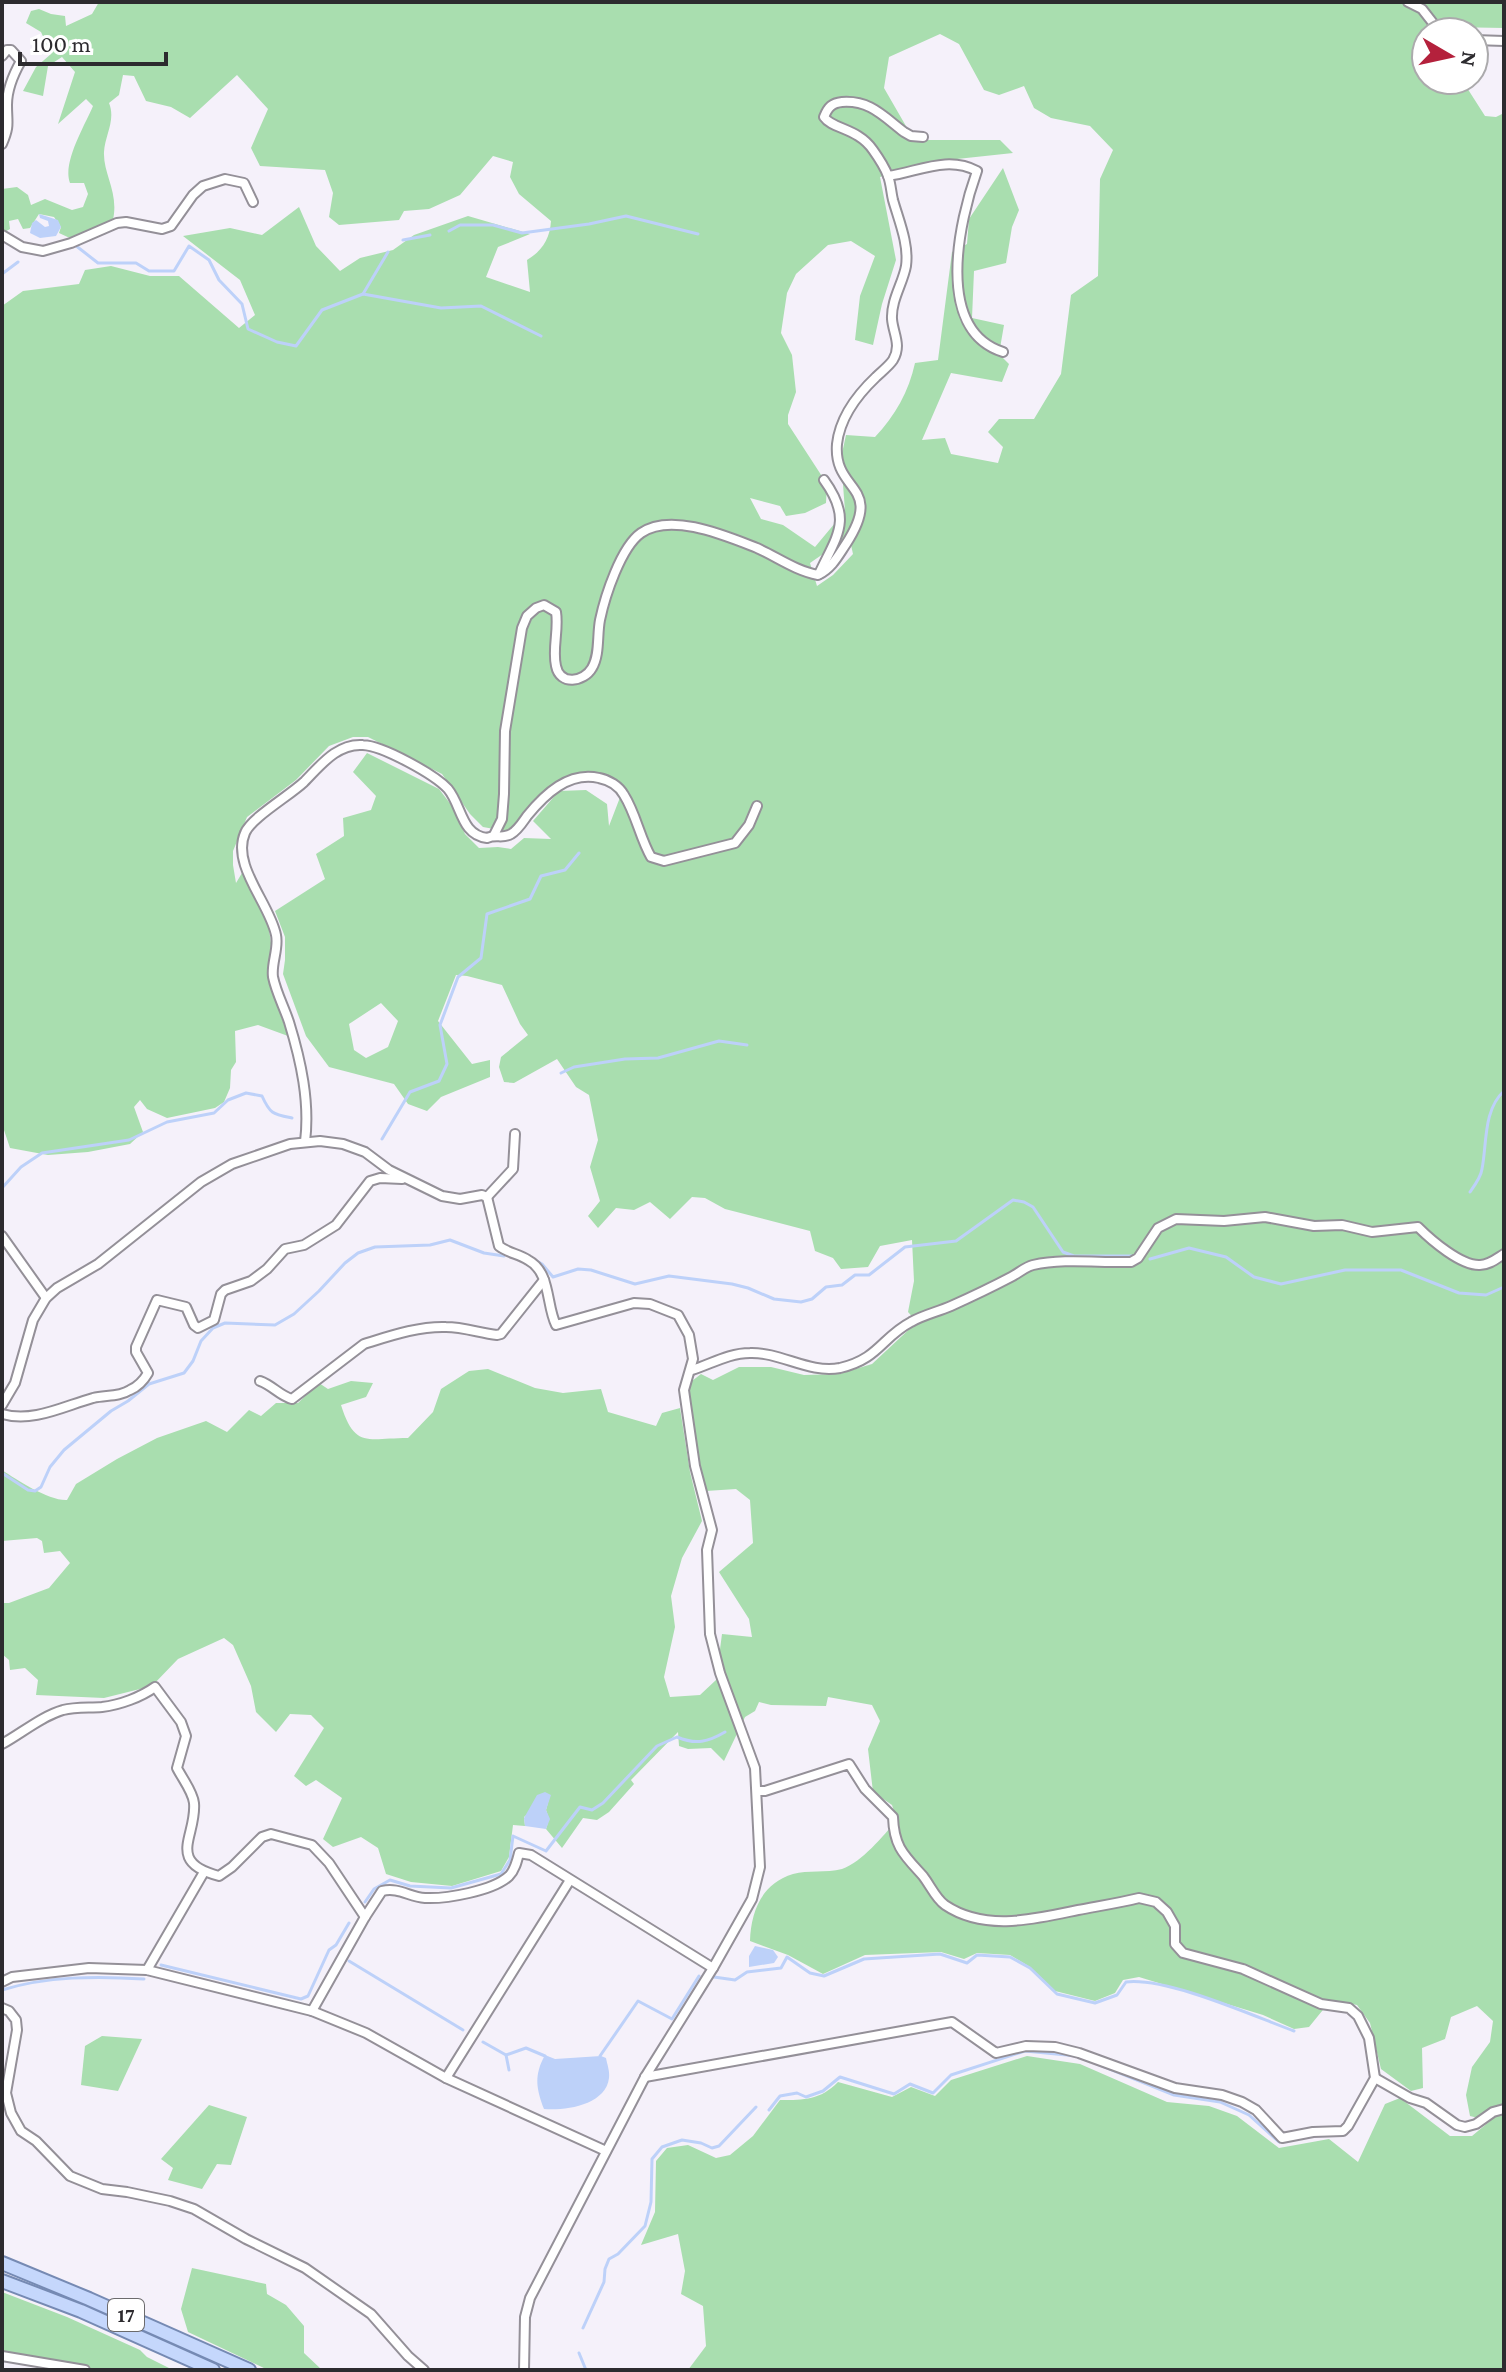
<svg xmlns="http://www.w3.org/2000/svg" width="1506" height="2372" font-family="'Crimson Pro',serif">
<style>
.green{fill:#a9deaf;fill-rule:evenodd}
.water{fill:#bdd1f9}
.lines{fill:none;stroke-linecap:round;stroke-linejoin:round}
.stream{stroke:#bdd1f9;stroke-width:3}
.street-casing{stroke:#949098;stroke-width:12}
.primary-casing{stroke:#768ab3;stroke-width:16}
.street{stroke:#fff;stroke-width:8}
.primary{stroke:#c5d7fc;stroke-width:12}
.labels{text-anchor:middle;stroke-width:8;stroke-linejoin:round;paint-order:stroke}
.shield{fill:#fff;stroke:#6c6b6d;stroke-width:2}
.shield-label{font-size:20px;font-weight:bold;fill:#2d2b2f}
</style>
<rect width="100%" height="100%" fill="#f5f1fa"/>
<g class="green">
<path d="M99,2H1504V28L1449,27L1438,32H1426V80H1462L1485,116L1496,117L1504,113V2370H688L706,2346L703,2306L681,2294L685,2271L678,2234L641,2245L655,2212L656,2161L667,2148L688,2145L716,2158L730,2155L753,2136L780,2100C805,2100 820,2100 838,2082L892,2097L911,2087L935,2096L951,2080L1027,2056L1080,2064L1167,2102L1209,2106L1237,2116L1279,2148L1329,2139L1358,2162L1385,2104L1400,2098L1450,2136H1472L1490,2121L1470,2116L1466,2095L1472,2067L1490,2042L1493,2021L1477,2006L1451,2017L1445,2039L1422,2048L1423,2088L1411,2091L1381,2069L1370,2023L1357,2005L1331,2000L1309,2027L1294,2029L1263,2015L1139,1977L1123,1980L1115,1993L1095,2001L1055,1991L1030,1967L1010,1955L977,1953L964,1959L941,1952L865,1955L823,1974L788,1955L750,1941C751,1912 761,1884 793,1874C808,1870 826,1873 842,1869C862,1862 883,1836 897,1820L892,1805L873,1792L868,1749L880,1721L872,1705L828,1697L826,1706L771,1705L759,1702L755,1711L745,1717L724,1761L711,1748L688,1749L679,1746L678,1732L631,1780L634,1784L609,1812L597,1820L583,1818L562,1848L546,1829L549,1819L546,1810L550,1795L524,1817L525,1826L513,1825L509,1857L501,1871L452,1886L411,1882L386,1874L378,1848L361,1837L333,1847L323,1839L342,1798L316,1780L306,1786L294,1776L324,1728L311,1715L290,1714L276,1732L256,1712L251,1686L233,1645L224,1638L178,1659L152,1686L104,1698L36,1695L38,1680L25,1668L10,1670L9,1660L2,1654V1603H9L49,1588L70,1563L60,1551L44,1553L42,1541L37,1538L2,1541V1470C17,1480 49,1501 67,1500L76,1484L117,1459L157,1438L206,1421L227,1432L249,1410L261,1416L276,1403H298L319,1383L328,1389L351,1381L373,1383L366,1397L341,1405C355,1449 367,1438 408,1438L433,1412L441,1389L469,1371L488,1369L535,1388L563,1393L601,1389L608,1412L656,1426L662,1413L680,1408L690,1472L702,1521L682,1558L671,1596L675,1627L664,1677L670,1697L700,1695L716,1680L722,1634L752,1637L749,1619L719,1572L753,1543L750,1500L736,1489L706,1491L696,1455L688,1394L692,1381L701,1374L713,1380L739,1367H771L804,1375L839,1374L872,1364L917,1322L908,1312L914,1281L912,1240L880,1246L868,1267L841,1269L833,1258L815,1251L810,1231L725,1209L705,1198L692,1197L670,1219L650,1202L634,1210L616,1208L598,1228L588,1216L600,1201L590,1167L598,1140L589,1095L576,1087L557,1059L514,1083L504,1082L499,1067L501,1057L528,1035L520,1024L502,985L467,976L456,975L438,1021L472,1064L490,1060V1077L441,1097L427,1111L408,1104L394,1084L329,1067L306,1036L283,974L285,960V937L275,911L325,879L316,854L344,836L343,818L371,810L376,796L353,772L367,753L439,789L452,806L465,834L479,848L498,847L511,849L524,838L551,839L533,821L559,791L586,790L607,804L609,826L624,787L605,775L580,774L553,784L513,827L505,831L483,827L470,814L442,774L368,737H353L329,746L296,780L247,817L233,851V865L236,883L242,873L268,923L271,943L268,979L288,1036L258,1025L235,1031L236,1062L231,1070L230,1088L224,1102L215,1108L167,1118L147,1109L140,1100L134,1107L143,1132L130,1144L88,1152L48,1155L10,1148L2,1124V306L23,291L79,284L85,270L111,266L150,276H179L239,328L255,315L240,280L183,236L230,228L262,235L299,207L316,246L340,271L360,258L393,250L414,235L468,216L530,234L498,247L486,277L530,292L527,260C542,251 550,239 551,221L519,194L510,177L513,162L493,156L460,195L429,209L404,211L399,220L339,225L329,217L333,193L325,170L260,166L251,148L268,109L237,75L190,118L171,107L146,101L134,76L123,75L119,95L109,103C116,120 105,135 104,152C103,174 119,192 113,220L74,240L59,233L61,227L54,217L39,214L30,228L23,229L18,219L9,221L10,229L3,233L2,189L17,187L28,195L31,205L45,199L72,210L83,207L88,194L84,183H70C62,163 85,125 93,106L86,99L58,124L75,72L62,57L48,66L43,96L23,91L36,67L51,54L41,32L26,23L31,11L39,9L51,14L65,16L66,26L92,14ZM940,34L959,44L984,90L999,95L1024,86L1034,108L1051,118L1090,126L1113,150L1100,179L1098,276L1071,295L1061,374L1034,419H999L988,432L1003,447L998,463L951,454L945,438L922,440L951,373L1002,382L1009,364L999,354L1004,325L972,318L974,271L1006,263L1012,227L1019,210L1003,168L969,219L967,244L952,252L938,360L915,363C909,391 895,416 875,437L846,435L841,458L845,511L815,547L783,525L761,519L750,498L780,506L786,516L805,513L826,503L827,484L788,424V415L796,392L792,355L781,333L787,293L796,274L828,245L851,241L875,256L860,296L855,340L873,345L882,304L896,260L880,177L929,162L1013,153L1000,140H914L884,88L889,57ZM849,536L853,554L833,575L817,586L810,563ZM381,1003L398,1021L388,1047L366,1058L354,1050L349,1024Z"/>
<polygon points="102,2036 142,2039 118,2091 81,2085 85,2046"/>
<polygon points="209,2105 247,2117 231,2165 217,2164 202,2189 168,2180 173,2168 161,2159"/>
<polygon points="192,2268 266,2284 267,2294 286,2305 304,2326 304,2353 322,2370 268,2370 188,2332 181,2309"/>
<polygon points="2,2292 67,2317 140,2350 147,2357 173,2370 101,2370 2,2353"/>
</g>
<g class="water">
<polygon points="39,214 58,220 61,227 56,236 40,238 30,233 32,223 36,220 45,227 49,226 48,221 40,218"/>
<polygon points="545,1792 551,1795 546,1810 550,1819 546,1829 525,1826 524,1818 537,1795"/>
<polygon points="755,1946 773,1950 778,1957 774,1963 749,1967 749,1956"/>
<path d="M545,2055L555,2059L601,2056L606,2058C607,2064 610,2071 609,2078C606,2105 565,2111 544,2109C536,2088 534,2075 545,2055Z"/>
</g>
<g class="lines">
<g class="stream">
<polyline points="449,231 460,225 493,225 522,233 589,224 626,216 698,234"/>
<polyline points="403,240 430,235"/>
<polyline points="75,245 98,263 136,263 149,271 174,271 189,246 209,260 219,280 242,304 248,329 277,342 296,346 322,310 363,294 441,308 481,306 541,336"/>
<polyline points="2,274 18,262"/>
<polyline points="363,294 388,252"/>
<polyline points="561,1073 574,1067 625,1059 658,1058 719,1041 747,1045"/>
<polyline points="382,1139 410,1092 439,1081 447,1064 440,1025 458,977 481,958 487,914 530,899 541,876 565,870 579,853"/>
<path d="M2,1188L21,1167L42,1153L129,1140L167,1122L214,1113L228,1100L246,1093L262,1096C270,1114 273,1114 292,1118"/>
<path d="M1470,1192C1475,1185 1481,1177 1482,1169C1487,1144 1483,1110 1504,1091"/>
<polyline points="523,1253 542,1264 553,1277 578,1269 591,1270 635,1284 669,1276 732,1284 748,1288 774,1299 801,1302 812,1299 826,1287 842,1285 855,1275 869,1275 905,1247 956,1241 1013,1200 1024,1202 1033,1207 1063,1252 1074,1256 1133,1256"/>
<polyline points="1150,1259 1189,1248 1226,1257 1254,1277 1281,1284 1345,1270 1401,1270 1459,1293 1486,1295 1504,1287"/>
<polyline points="2,1473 28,1490 35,1491 41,1487 50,1467 64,1450 111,1411 128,1401 149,1384 184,1373 193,1361 201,1341 213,1328 225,1323 275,1325 294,1314 319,1291 345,1263 358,1253 375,1247 430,1245 450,1240 484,1253 504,1256"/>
<path d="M365,1902L374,1889L390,1880L410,1886L451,1888L501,1874L510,1860L513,1836L546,1851L580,1807L592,1810L603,1803L657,1746L677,1737C696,1745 708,1742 725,1732"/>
<polyline points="349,1961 463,2030"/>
<polyline points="161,1965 301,1999 308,1996 329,1950 336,1945 349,1923"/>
<path d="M714,1977L735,1980L747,1972L781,1968L787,1957L810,1973L824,1976L864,1959L940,1954L967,1963L977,1955L1010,1957L1030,1968L1057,1994L1095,2003L1117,1995L1126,1982C1167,1977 1253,2016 1294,2031"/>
<path d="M2,1990C47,1976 97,1976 144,1979"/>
<polyline points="483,2042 506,2055 509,2070"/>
<polyline points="506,2055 526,2048 545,2056"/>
<polyline points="600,2056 638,2001 672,2019 699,1976"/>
<polyline points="1095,2063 1174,2095 1220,2102 1249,2115 1279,2142"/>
<polyline points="769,2110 780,2096 797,2093 806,2097 823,2091 840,2077 894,2094 910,2084 933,2093 951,2075 1025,2051 1077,2056"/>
<polyline points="583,2328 604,2282 605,2269 609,2259 618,2254 645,2226 651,2202 652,2159 662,2147 682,2140 701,2143 712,2148 719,2146 756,2107"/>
<polyline points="579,2353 586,2370"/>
</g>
<g class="street-casing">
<g id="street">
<polyline points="1408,2 1422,9 1440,32"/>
<polyline points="1474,40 1504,41"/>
<path d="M2,56L7,50H11L21,61C13,75 7,90 7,105C7,124 10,125 2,144"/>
<path d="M888,176C918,172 947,155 977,171C959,221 934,330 1003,352"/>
<polyline points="2,235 22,247 43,251 71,243 117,223 126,222 162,229 171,226 193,195 203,186 225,179 244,183 253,202"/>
<path d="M819,574C837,535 853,520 824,480"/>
<path d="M494,835L502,819L504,794L505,731L522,628L527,616L536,608L544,605L556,612C559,630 552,649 556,666C560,686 584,682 592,668C600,655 597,635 600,620C605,596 621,547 641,533C671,512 726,536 757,548C777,557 796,571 818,575C832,568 838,556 846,544C885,484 833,493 837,444C840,417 857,395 876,377C881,372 889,366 893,360C902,345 893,333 892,319C891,300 903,283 906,266C909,244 899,221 893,200C891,192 891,184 888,176C885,168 878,157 873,150C858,128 832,129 824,117C828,107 832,103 842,102C870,100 883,116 904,132L911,136L923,137"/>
<path d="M305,1142C310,1102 301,1061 289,1022C284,1007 276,992 273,977C271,963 279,949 276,935C270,904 231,865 245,833C251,818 289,796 304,782C320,766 337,743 363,745C383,746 434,774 448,789C462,806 461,835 487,838C496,834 503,839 511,834C518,830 522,823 527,816C545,794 569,771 599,778C609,780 619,786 624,795C636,814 640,838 651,857L664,861L735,843L749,825L757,806"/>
<polyline points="487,1197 513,1169 515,1134"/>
<polyline points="2,1236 46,1298"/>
<path d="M692,1370C711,1364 729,1353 750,1353C781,1352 809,1374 840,1368C879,1359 882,1337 911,1322C923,1315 937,1312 951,1306C971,1297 992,1287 1011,1277C1019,1273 1025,1267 1033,1265C1064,1258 1099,1263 1131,1262L1138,1258L1158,1228L1176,1219L1224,1221L1265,1217L1314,1226L1342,1225L1372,1232L1418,1227C1431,1240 1461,1266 1480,1265C1489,1265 1496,1259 1504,1254"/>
<path d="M260,1381C272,1385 280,1396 292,1399L364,1344C390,1336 419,1326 446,1327C463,1327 480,1333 497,1335L501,1334L544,1280"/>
<path d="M2,1405L15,1383L33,1320L46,1298L57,1288L98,1264L201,1182L232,1164L290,1144L320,1141L343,1144L365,1152L389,1170L442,1196L460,1199L482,1195L487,1197L499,1246C508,1253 519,1254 528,1260C551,1272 546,1305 556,1325L634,1303L650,1304L678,1315L689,1335L693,1359L684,1390L686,1404L695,1466L712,1530L707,1550L710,1634L720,1673L755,1768L760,1867L752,1899L713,1968L645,2077L530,2298L525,2317L524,2370"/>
<path d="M2,1414C33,1423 64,1406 93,1398C106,1395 119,1397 130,1390C137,1387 144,1380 148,1373L136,1352V1347L157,1300L186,1307L194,1325L198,1328L214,1320L221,1294L225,1290L251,1281L267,1269L285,1249L304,1245L336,1225L370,1181L380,1178L402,1179"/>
<path d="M2,1744C22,1733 42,1716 63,1710C75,1707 89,1708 102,1707C120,1705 141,1697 155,1687L181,1722L186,1736L177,1768C182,1778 193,1792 194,1803C197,1836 165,1862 219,1876L232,1867L262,1837L271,1834L312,1845L329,1863L365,1917"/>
<polyline points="147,1970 204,1872"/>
<polyline points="2,1982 12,1977 89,1968 147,1970 312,2011 366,2033 446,2078 606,2151"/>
<polyline points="2,2008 9,2011 16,2020 17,2030 6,2093 11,2113 21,2131 36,2141 70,2176 102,2189 127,2192 170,2201 194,2209 246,2239 305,2268 371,2314 408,2356 424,2370"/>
<path d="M312,2011L365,1917L382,1891C399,1887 409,1897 425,1898C446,1899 493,1891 509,1876C515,1870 517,1861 519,1853L531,1855L713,1968"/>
<path d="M645,2077L952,2022L996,2053L1026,2046L1055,2047L1079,2053L1175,2088L1222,2095L1242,2102L1256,2110L1282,2138L1313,2132L1343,2131L1348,2126L1375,2078L1369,2038L1358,2016L1349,2008L1321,2004L1243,1969L1183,1953L1175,1944V1926L1167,1912L1156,1902L1139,1898C1119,1903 1099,1906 1078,1910C1035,1919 985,1932 945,1905C936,1899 930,1885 923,1876C904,1855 894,1847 893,1817L865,1789L849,1764L765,1791H757"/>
<polyline points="446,2078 570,1880"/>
<polyline points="1375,2078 1410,2098 1426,2103 1457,2125 1465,2127 1476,2124 1493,2112 1504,2109"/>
<polyline points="2,2356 85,2370"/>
</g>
</g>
<g class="primary-casing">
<g id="primary">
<polyline points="2,2263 89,2299 249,2370"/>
<polyline points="2,2281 81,2311 213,2370"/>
</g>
</g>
<use href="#street" class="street"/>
<use href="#primary" class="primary"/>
</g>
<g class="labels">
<rect class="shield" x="108" y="2299" width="36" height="32" rx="6"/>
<g class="shield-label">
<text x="126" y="2322">17</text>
</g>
</g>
<rect width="1506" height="2372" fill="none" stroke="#2d2b2f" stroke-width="8"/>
<g transform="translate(1450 56) rotate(99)"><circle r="38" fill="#ffffff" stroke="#abaaac" stroke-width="2"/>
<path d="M0-6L14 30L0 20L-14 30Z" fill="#b4213c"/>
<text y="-12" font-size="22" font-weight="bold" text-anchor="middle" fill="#2d2b2f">N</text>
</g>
<path d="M20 52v12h146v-12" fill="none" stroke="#2d2b2f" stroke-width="4"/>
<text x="32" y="52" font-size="24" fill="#2d2b2f" stroke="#ffffff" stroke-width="6" paint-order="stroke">100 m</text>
</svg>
